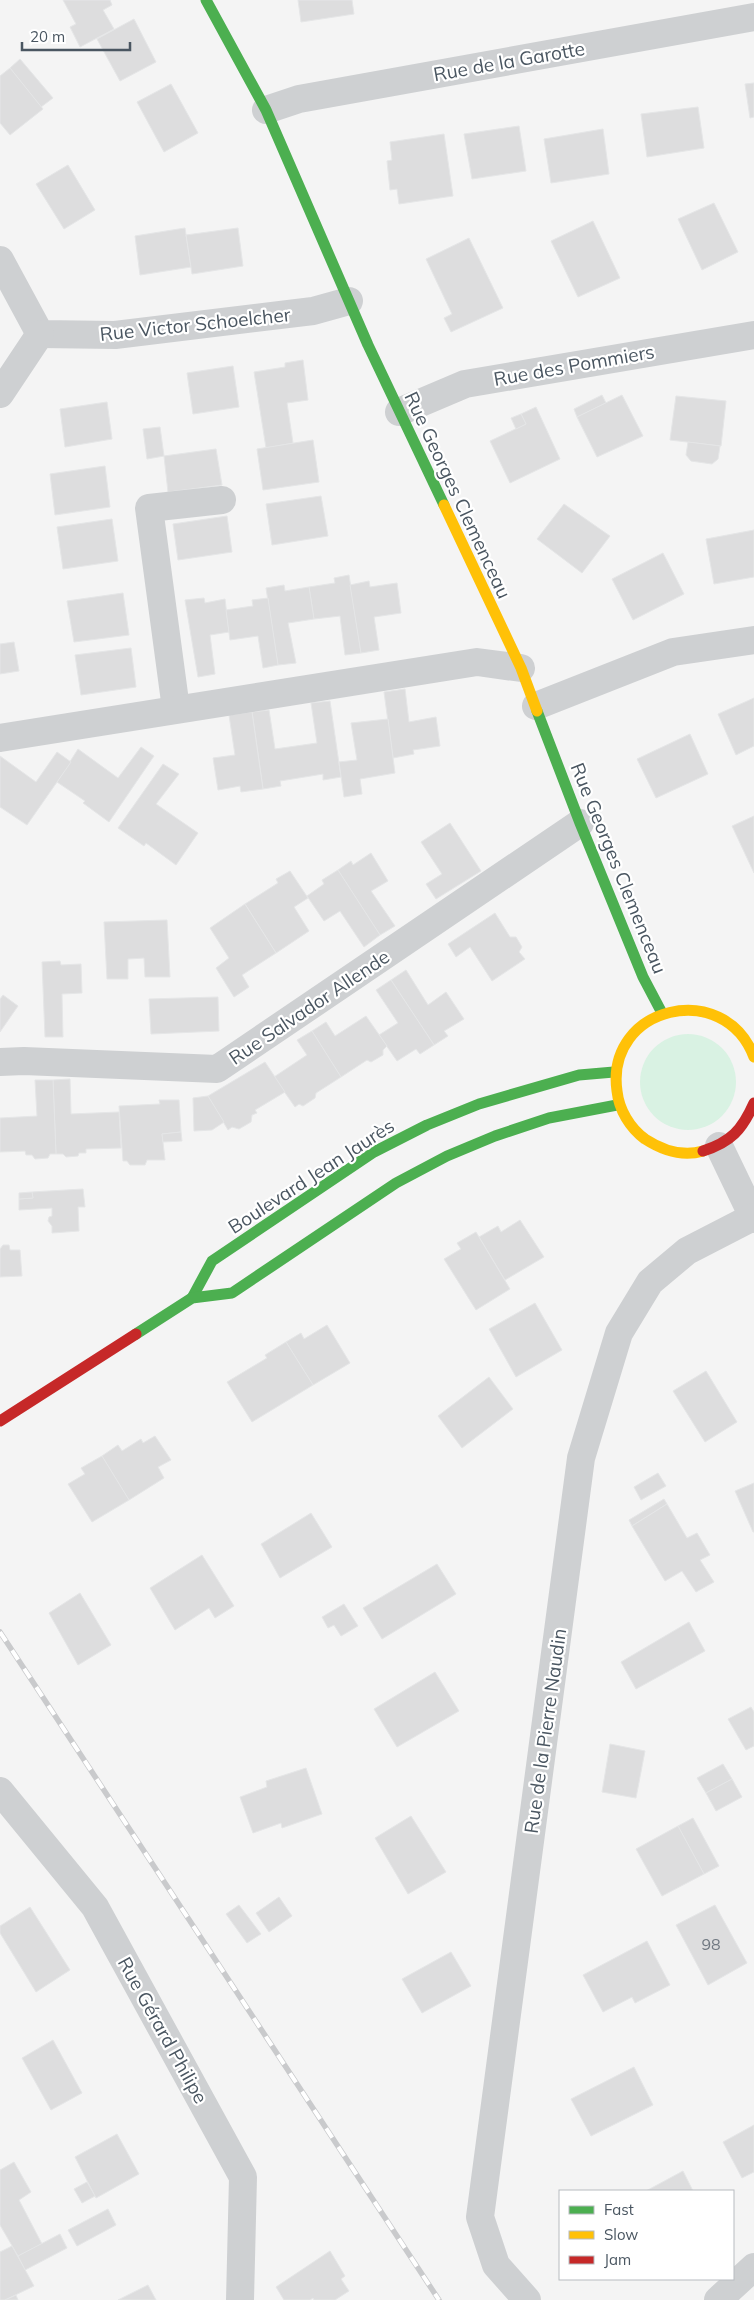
<svg xmlns="http://www.w3.org/2000/svg" width="754" height="2300" font-family="Mulish,sans-serif">
<style>
.green{fill:#d9f2e3}
.building{fill:#ddddde;stroke:#e5e6e7}
.lines{fill:none;stroke-linecap:round;stroke-linejoin:round}
.street{stroke:#ced0d2;stroke-width:28}
.fast{stroke:#4caf50;stroke-width:11}
.slow{stroke:#ffc107;stroke-width:11}
.jam{stroke:#c62828;stroke-width:11}
.rail-casing{stroke:#c9cacc;stroke-width:5.5}
.rail{stroke:#fff;stroke-width:4;stroke-dasharray:11;stroke-linecap:butt}
.labels{text-anchor:middle;stroke-width:4.5;stroke-linejoin:round;paint-order:stroke}
.number-label{font-size:16px;fill:#707881}
.street-label{font-size:19px;fill:#4a5661;stroke:#fff}
</style>
<rect width="100%" height="100%" fill="#f4f4f4"/>
<circle class="green" cx="688" cy="1082" r="48"/>
<g class="building">
<polygon points="63,0 110,0 112,5 103,10 114,29 80,47 70,27 76,24"/>
<polygon points="298,0 352,0 354,14 301,22"/>
<polygon points="134,19 156,62 120,81 97,39"/>
<polygon points="20,59 53,98 41,107 10,68"/>
<polygon points="10,68 43,109 10,135 0,123 0,76"/>
<polygon points="754,83 754,117 750,118 745,84"/>
<polygon points="171,84 198,133 164,152 137,102"/>
<polygon points="698,107 704,148 647,157 641,114"/>
<polygon points="519,126 526,171 472,179 464,134"/>
<polygon points="603,129 609,174 551,183 544,139"/>
<polygon points="444,134 453,196 399,204 397,189 390,190 387,161 392,160 390,142"/>
<polygon points="68,165 95,210 64,229 36,184"/>
<polygon points="714,203 738,252 702,270 678,219"/>
<polygon points="593,221 620,278 578,297 551,241"/>
<polygon points="185,228 191,267 140,275 135,236"/>
<polygon points="238,228 243,266 192,274 186,235"/>
<polygon points="469,238 503,308 451,332 444,318 452,314 426,259"/>
<polygon points="303,360 308,400 287,403 293,443 266,448 254,372 285,367 285,363"/>
<polygon points="233,366 239,407 193,414 187,373"/>
<polygon points="602,395 606,403 577,417 574,409"/>
<polygon points="622,395 643,436 597,457 577,417"/>
<polygon points="676,396 726,401 721,446 670,440"/>
<polygon points="107,402 112,439 65,447 60,409"/>
<polygon points="536,407 560,459 510,483 490,441 526,424 521,414"/>
<polygon points="521,414 526,424 516,429 511,418"/>
<polygon points="160,427 164,456 147,459 143,429"/>
<polygon points="313,440 319,482 263,490 257,449"/>
<polygon points="688,442 720,446 718,459 712,464 691,461 686,455"/>
<polygon points="216,449 222,485 168,492 164,456"/>
<polygon points="105,466 110,507 55,515 50,474"/>
<polygon points="321,496 328,536 272,545 266,504"/>
<polygon points="564,504 610,536 582,573 537,539"/>
<polygon points="227,516 232,552 178,560 173,524"/>
<polygon points="112,519 118,561 63,569 57,527"/>
<polygon points="754,530 754,577 714,584 706,539"/>
<polygon points="663,553 684,594 633,620 612,579"/>
<polygon points="349,575 361,653 345,655 340,616 314,619 309,587 335,583 334,578"/>
<polygon points="369,581 370,587 397,583 401,613 374,617 379,650 361,653 350,585"/>
<polygon points="284,585 285,591 309,587 314,619 288,623 296,663 278,665 266,588"/>
<polygon points="123,593 129,635 74,642 67,601"/>
<polygon points="204,598 205,603 225,599 229,632 210,635 215,674 198,677 185,600"/>
<polygon points="268,598 278,665 263,668 258,636 230,640 226,610 253,606 252,600"/>
<polygon points="14,642 19,671 0,674 0,644"/>
<polygon points="131,648 136,687 81,695 75,655"/>
<polygon points="405,689 409,722 436,717 440,746 413,750 414,754 393,758 384,692"/>
<polygon points="754,698 754,746 736,755 718,714"/>
<polygon points="330,701 341,777 323,780 323,774 280,781 281,786 263,789 252,712 269,710 275,749 317,743 311,703"/>
<polygon points="252,712 263,789 241,792 240,786 218,790 213,758 235,755 229,715"/>
<polygon points="388,719 395,773 360,779 362,794 344,797 339,762 357,760 351,723"/>
<polygon points="690,734 708,774 656,798 637,759"/>
<polygon points="141,747 154,756 109,822 83,803 85,801 57,782 78,749 118,778"/>
<polygon points="57,752 71,762 27,825 0,807 0,756 36,782"/>
<polygon points="163,764 179,774 156,804 198,833 176,865 146,843 144,846 118,828"/>
<polygon points="754,816 754,873 732,826"/>
<polygon points="450,823 481,871 436,899 426,884 442,874 421,842"/>
<polygon points="371,853 388,881 371,891 395,926 380,935 338,870 351,861 353,865"/>
<polygon points="338,870 380,935 364,947 340,911 324,921 307,896 324,884 322,880"/>
<polygon points="290,871 308,898 294,907 309,931 276,953 245,904 278,883 276,879"/>
<polygon points="245,904 276,953 242,975 249,987 234,997 216,968 229,958 210,928"/>
<polygon points="495,913 510,937 516,937 522,947 519,952 525,959 492,981 470,947 456,957 448,944"/>
<polygon points="167,920 170,977 145,977 144,958 128,959 128,979 107,979 104,922"/>
<polygon points="60,961 61,965 81,964 82,993 62,994 63,1037 45,1037 42,962"/>
<polygon points="406,970 428,1005 446,992 464,1019 444,1031 448,1036 434,1045 391,980"/>
<polygon points="391,980 434,1045 420,1054 416,1049 397,1061 379,1035 398,1023 376,990"/>
<polygon points="3,995 18,1006 0,1032 0,999"/>
<polygon points="218,997 219,1031 151,1034 149,999"/>
<polygon points="366,1016 387,1046 383,1050 383,1055 371,1062 367,1060 341,1077 312,1031 326,1022 335,1036"/>
<polygon points="312,1031 341,1077 316,1093 315,1098 303,1106 299,1104 295,1107 274,1077 307,1055 297,1040"/>
<polygon points="265,1062 285,1092 255,1110 257,1113 252,1115 251,1122 239,1129 232,1127 228,1130 208,1096"/>
<polygon points="70,1079 71,1114 119,1112 121,1148 86,1149 86,1153 79,1153 78,1156 66,1157 63,1154 56,1154 53,1080"/>
<polygon points="35,1080 53,1080 56,1154 50,1154 48,1158 35,1159 32,1155 26,1155 25,1151 0,1152 0,1118 37,1116"/>
<polygon points="208,1096 224,1122 212,1130 194,1131 193,1098"/>
<polygon points="159,1100 179,1100 181,1132 162,1134 165,1160 147,1160 145,1165 130,1165 127,1161 123,1161 119,1106 160,1104"/>
<polygon points="181,1132 182,1141 163,1142 162,1134"/>
<polygon points="83,1189 85,1207 78,1207 79,1231 52,1233 52,1226 48,1221 49,1217 52,1216 52,1208 19,1210 19,1199 33,1198 32,1192"/>
<polygon points="32,1192 33,1198 19,1199 19,1193"/>
<polygon points="520,1220 544,1257 505,1280 479,1237 498,1226 501,1232"/>
<polygon points="476,1232 510,1289 476,1310 444,1259 461,1249 457,1243"/>
<polygon points="3,1245 9,1245 10,1250 20,1250 22,1276 0,1277 0,1249"/>
<polygon points="535,1303 562,1350 516,1377 489,1329"/>
<polygon points="327,1325 350,1363 313,1385 286,1342 301,1333 304,1339"/>
<polygon points="286,1342 313,1385 252,1422 227,1382 267,1358 265,1355"/>
<polygon points="706,1371 737,1422 705,1442 673,1391"/>
<polygon points="489,1377 513,1409 462,1448 438,1416"/>
<polygon points="155,1436 171,1460 158,1467 164,1478 129,1500 102,1456 118,1445 122,1451 141,1439 143,1443"/>
<polygon points="102,1456 129,1500 92,1522 68,1484 85,1474 81,1468"/>
<polygon points="658,1473 666,1486 641,1500 634,1487"/>
<polygon points="754,1483 754,1532 753,1532 735,1491"/>
<polygon points="664,1499 667,1504 632,1526 629,1520"/>
<polygon points="667,1504 687,1538 697,1533 710,1555 700,1560 714,1582 696,1592 682,1571 665,1581 632,1526"/>
<polygon points="311,1513 332,1547 280,1578 261,1544"/>
<polygon points="202,1555 234,1606 215,1618 209,1608 175,1630 150,1588"/>
<polygon points="437,1564 456,1594 382,1639 363,1608"/>
<polygon points="80,1593 111,1645 78,1665 49,1613"/>
<polygon points="344,1604 358,1626 341,1636 334,1625 328,1628 322,1617"/>
<polygon points="689,1622 705,1651 636,1689 621,1662"/>
<polygon points="435,1672 459,1711 397,1747 374,1709"/>
<polygon points="751,1707 754,1712 754,1746 746,1750 728,1719"/>
<polygon points="610,1744 645,1751 636,1798 602,1792"/>
<polygon points="723,1764 732,1779 706,1793 697,1778"/>
<polygon points="306,1768 322,1814 282,1828 281,1823 253,1833 240,1797 267,1787 266,1781"/>
<polygon points="732,1779 742,1797 716,1811 706,1793"/>
<polygon points="411,1816 446,1872 408,1894 375,1838"/>
<polygon points="693,1818 719,1866 704,1874 678,1826"/>
<polygon points="678,1826 704,1874 662,1896 636,1849"/>
<polygon points="279,1897 292,1916 269,1932 256,1913"/>
<polygon points="239,1905 261,1934 247,1943 226,1914"/>
<polygon points="715,1905 747,1963 708,1985 676,1925"/>
<polygon points="30,1907 70,1970 36,1992 0,1933 0,1926"/>
<polygon points="647,1941 670,1985 635,2003 632,1997 603,2012 583,1975"/>
<polygon points="451,1952 471,1986 422,2013 402,1979"/>
<polygon points="53,2040 82,2093 51,2110 22,2058"/>
<polygon points="634,2067 653,2105 591,2136 571,2099"/>
<polygon points="754,2125 754,2172 742,2178 723,2142"/>
<polygon points="117,2134 139,2174 96,2198 75,2157"/>
<polygon points="14,2162 31,2192 19,2200 42,2244 18,2256 0,2225 0,2170"/>
<polygon points="683,2171 693,2191 646,2191"/>
<polygon points="87,2182 95,2196 82,2203 74,2189"/>
<polygon points="108,2209 116,2225 77,2246 68,2230"/>
<polygon points="60,2234 67,2248 25,2270 18,2256"/>
<polygon points="12,2246 34,2286 5,2300 0,2300 0,2252"/>
<polygon points="330,2251 345,2276 341,2279 349,2291 335,2300 314,2300 313,2298 310,2300 284,2300 276,2287"/>
<polygon points="148,2285 156,2300 118,2300"/>
<polygon points="16,2295 18,2300 5,2300"/>
</g>
<g class="lines">
<g class="street">
<polyline points="266,110 299,99 754,17"/>
<polyline points="0,260 40,334 115,335 313,311 349,301"/>
<polyline points="0,394 40,334"/>
<polyline points="399,412 465,384 754,335"/>
<polyline points="536,706 673,652 754,640"/>
<polyline points="176,709 149,508 222,500"/>
<polyline points="0,738 477,662 521,668"/>
<polyline points="0,1062 24,1061 217,1069 580,823"/>
<polyline points="719,1146 754,1219"/>
<polyline points="0,1791 95,1907 243,2177 240,2300"/>
<polyline points="527,2300 496,2265 480,2217 581,1458 619,1333 650,1282 687,1251 753,1217"/>
<polyline points="718,2300 754,2267"/>
</g>
<g class="fast">
<polyline points="206,0 266,110 368,345 444,505"/>
<polyline points="537,711 580,823 643,977 662,1013"/>
<polyline points="192,1298 212,1261 374,1152 427,1125 479,1104 579,1075 614,1072"/>
<polyline points="136,1334 192,1298 232,1293 396,1183 447,1156 495,1136 549,1118 617,1105"/>
</g>
<g class="slow">
<polyline points="444,505 521,668 537,711"/>
<path d="M703,1151C683,1157 662,1150 645,1139C630,1128 619,1110 617,1091C605,1006 724,978 754,1057"/>
</g>
<g class="jam">
<path d="M703,1151C731,1142 742,1130 754,1103"/>
<polyline points="0,1421 136,1334"/>
</g>
<g class="rail-casing">
<polyline id="rail" points="0,1632 439,2300"/>
</g>
<use href="#rail" class="rail"/>
</g>
<g class="labels">
<g class="number-label">
<text x="711" y="1950">98</text>
</g>
<g class="street-label">
<text transform="translate(509 61) rotate(-10)" y="7">Rue de la Garotte</text>
<text transform="translate(195 324) rotate(-6)" y="7">Rue Victor Schoelcher</text>
<text transform="translate(574 365) rotate(-10)" y="7">Rue des Pommiers</text>
<text transform="translate(458 495) rotate(65)" y="7">Rue Georges Clemenceau</text>
<text transform="translate(619 868) rotate(68)" y="7">Rue Georges Clemenceau</text>
<text transform="translate(309 1007) rotate(-34)" y="7">Rue Salvador Allende</text>
<text transform="translate(311 1176) rotate(-33)" y="7">Boulevard Jean Jaurès</text>
<text transform="translate(545 1731) rotate(-82)" y="7">Rue de la Pierre Naudin</text>
<text transform="translate(163 2030) rotate(61)" y="7">Rue Gérard Philipe</text>
</g>
</g>
<rect x="559" y="2190" width="175" height="90" fill="#ffffff" stroke="#b7bbc0"/>
<rect x="569" y="2206" width="25" height="8" fill="#4caf50" stroke="#b7bbc0"/>
<text x="604" y="2215" font-size="15" fill="#4a5661">Fast</text>
<rect x="569" y="2231" width="25" height="8" fill="#ffc107" stroke="#b7bbc0"/>
<text x="604" y="2240" font-size="15" fill="#4a5661">Slow</text>
<rect x="569" y="2256" width="25" height="8" fill="#c62828" stroke="#b7bbc0"/>
<text x="604" y="2265" font-size="15" fill="#4a5661">Jam</text>
<path d="M22 42v8h108v-8" fill="none" stroke="#4a5661" stroke-width="2.5"/>
<text x="30" y="42" font-size="15" fill="#4a5661" stroke="#ffffff" stroke-width="4" paint-order="stroke">20 m</text>
</svg>
